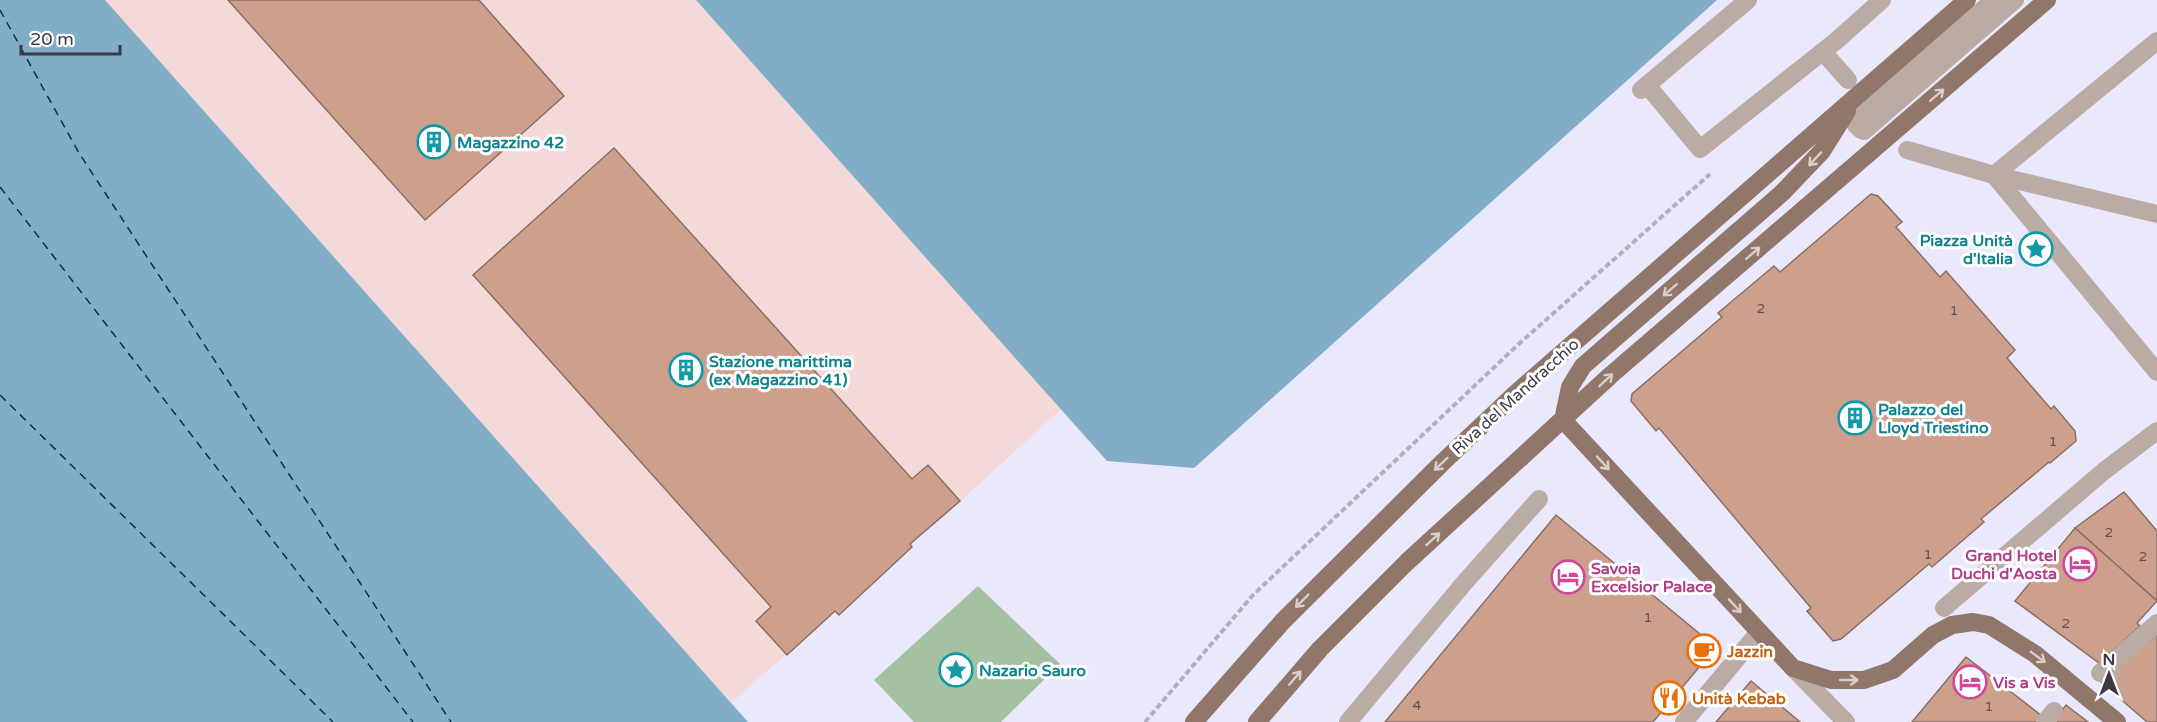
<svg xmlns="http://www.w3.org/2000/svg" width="2157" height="722" font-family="'Varela Round',sans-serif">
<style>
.commercial{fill:#f4d9d9}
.green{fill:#a4c2a2}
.water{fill:#82adc7}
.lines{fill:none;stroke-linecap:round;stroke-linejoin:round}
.ferry{stroke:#0a3043;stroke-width:1.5;stroke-dasharray:8 6;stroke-linecap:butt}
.building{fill:#cda08d;stroke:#8d6e61;stroke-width:1.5}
.path{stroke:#b1afc0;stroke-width:4;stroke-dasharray:6 3;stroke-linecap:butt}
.minor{stroke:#bbaba5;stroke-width:18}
.major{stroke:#91766a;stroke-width:18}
.oneway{stroke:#d8cfcb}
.labels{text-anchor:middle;stroke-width:6;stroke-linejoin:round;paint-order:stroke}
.number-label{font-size:14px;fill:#605358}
.culture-label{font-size:16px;font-weight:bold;fill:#0d838f;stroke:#fff;text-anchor:start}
.street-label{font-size:16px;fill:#3b3946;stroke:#fff}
.hotel-label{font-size:16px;font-weight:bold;fill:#b23c85;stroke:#fff;text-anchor:start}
.food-label{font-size:16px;font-weight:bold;fill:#c56008;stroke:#fff;text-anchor:start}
</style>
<rect width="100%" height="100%" fill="#eae8fc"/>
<polygon class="commercial" points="105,0 696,0 1061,409 942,518 940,517 910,544 912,547 839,615 835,611 731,703"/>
<polygon class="green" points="978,586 1060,664 1001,722 914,722 874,680"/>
<g class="water">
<polygon points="0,0 105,0 748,722 0,722"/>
<polygon points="696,0 1717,0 1194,468 1107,461"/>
</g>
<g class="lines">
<g class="ferry">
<polyline points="0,10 79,153 451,722"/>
<polyline points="0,187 413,722"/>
<polyline points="0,395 333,722"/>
</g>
</g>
<g class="building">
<polygon points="228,0 479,0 564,96 425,220"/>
<polygon points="614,148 912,479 928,465 960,501 910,544 912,547 839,615 835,611 787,655 756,621 771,607 473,275"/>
<polygon points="1871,194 1878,196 1902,222 1896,227 1940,277 1946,271 2015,350 2007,358 2051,409 2054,406 2075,431 2076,441 2050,463 2049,462 1981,519 1984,522 1932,567 1929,564 1841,639 1833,641 1807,611 1811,608 1659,428 1656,431 1631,401 1632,394 1722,317 1718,313 1774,266 1780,272"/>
<polygon points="2124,492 2157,531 2157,601 2075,528"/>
<polygon points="1556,515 1706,639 1713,640 1717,647 1717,653 1711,658 1706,659 1653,722 1385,722"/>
<polygon points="2075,528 2157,601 2137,623 2140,626 2099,663 2015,601"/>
<polygon points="2157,634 2157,722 2147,722 2101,682"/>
<polygon points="1966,657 2042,716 2037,722 1912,722"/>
<polygon points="1751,681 1800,722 1716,722"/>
<polygon points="2066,705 2088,722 2053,722"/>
</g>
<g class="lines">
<polyline class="path" points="1145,722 1253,595 1521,342 1710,174"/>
<g class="minor">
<polyline points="1994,0 1855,120 1855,124 1861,130 1864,131 2015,0"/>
<polyline points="2157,41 1994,175 2157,372"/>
<polyline points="1823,52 1848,80"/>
<polyline points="1647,85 1700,149 1836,41 1882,0"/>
<polyline points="1641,90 1748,0"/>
<polyline points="1907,150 1994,175 2157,214"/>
<polyline points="1944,608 2104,471 2157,431"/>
<polyline points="1793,668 1846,722"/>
<polyline points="2111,673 2100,673 2157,623"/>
<polyline points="1348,722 1465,582 1539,499"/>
<polyline points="1684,722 1759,632"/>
<polyline points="2045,722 2054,711"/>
</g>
<g class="major">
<polyline points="1563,420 1793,668 1831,680 1864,680 1893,670 1933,635 1952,625 1973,622 1989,625 2035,654 2117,722"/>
<polyline points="1563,420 1570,387 1583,366 1782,193 1822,151 1847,111"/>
<polyline points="1194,722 1283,621 1443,462 1514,395 1967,0"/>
<polyline points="1257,722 1320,649 1407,562 1612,374 2047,0"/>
</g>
</g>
<defs><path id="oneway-shaft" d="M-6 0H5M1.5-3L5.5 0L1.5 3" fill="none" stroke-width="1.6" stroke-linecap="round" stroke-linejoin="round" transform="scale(1.5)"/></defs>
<g class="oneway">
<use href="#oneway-shaft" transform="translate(1937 95) rotate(-41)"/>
<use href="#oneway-shaft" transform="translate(1815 159) rotate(133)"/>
<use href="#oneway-shaft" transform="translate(1753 253) rotate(-41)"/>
<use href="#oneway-shaft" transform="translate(1670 290) rotate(139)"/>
<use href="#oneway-shaft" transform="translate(1606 380) rotate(-43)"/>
<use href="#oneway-shaft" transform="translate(1603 463) rotate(47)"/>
<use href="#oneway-shaft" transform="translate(1441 464) rotate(136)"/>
<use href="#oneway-shaft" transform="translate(1433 539) rotate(-42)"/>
<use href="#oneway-shaft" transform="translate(1302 601) rotate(135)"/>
<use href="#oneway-shaft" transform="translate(1735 606) rotate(47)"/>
<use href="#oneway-shaft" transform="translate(2038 657) rotate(36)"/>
<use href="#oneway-shaft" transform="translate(1295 678) rotate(-49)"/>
<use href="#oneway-shaft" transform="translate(1849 680)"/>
</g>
<defs>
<g id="building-ring" transform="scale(1.725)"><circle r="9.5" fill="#fff" stroke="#0f9aa8" stroke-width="1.5"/><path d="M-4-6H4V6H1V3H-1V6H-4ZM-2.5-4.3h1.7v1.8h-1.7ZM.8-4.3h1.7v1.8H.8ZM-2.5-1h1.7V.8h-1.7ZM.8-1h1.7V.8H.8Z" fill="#0f9aa8"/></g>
<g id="sight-ring" transform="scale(1.725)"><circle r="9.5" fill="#fff" stroke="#0f9aa8" stroke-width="1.5"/><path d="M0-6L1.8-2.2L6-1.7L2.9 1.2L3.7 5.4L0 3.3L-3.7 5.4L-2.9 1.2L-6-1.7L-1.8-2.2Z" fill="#0f9aa8"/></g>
<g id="hotel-ring" transform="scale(1.725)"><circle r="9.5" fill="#fff" stroke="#d1479c" stroke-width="1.5"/><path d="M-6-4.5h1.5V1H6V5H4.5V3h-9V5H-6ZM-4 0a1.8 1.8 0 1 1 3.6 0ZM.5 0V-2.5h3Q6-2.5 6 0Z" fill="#d1479c"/></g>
<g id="cafe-ring" transform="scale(1.725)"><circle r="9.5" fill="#fff" stroke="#e8710a" stroke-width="1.5"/><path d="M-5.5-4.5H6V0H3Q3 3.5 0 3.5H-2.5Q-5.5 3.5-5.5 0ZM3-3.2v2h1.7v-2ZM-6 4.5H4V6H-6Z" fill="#e8710a"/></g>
<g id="restaurant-ring" transform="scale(1.725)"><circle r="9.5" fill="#fff" stroke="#e8710a" stroke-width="1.5"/><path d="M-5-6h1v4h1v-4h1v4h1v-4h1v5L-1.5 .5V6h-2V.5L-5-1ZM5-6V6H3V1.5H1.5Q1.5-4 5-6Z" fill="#e8710a"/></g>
</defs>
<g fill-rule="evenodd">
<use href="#building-ring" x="434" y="142"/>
<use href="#sight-ring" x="2036" y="249"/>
<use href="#building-ring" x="686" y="370"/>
<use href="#building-ring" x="1855" y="418"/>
<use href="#hotel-ring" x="2080" y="564"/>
<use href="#hotel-ring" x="1568" y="577"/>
<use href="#cafe-ring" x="1704" y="651"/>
<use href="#sight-ring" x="956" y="670"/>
<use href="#hotel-ring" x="1970" y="682"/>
<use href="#restaurant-ring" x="1669" y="698"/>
</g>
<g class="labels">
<g class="number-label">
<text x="1761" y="313">2</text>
<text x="1954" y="315">1</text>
<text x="2053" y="446">1</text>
<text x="2109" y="537">2</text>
<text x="1928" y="559">1</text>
<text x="2143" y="561">2</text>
<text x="1648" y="622">1</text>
<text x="2066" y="628">2</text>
<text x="1417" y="710">4</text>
<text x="1989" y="711">1</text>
</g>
<g class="culture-label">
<text x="457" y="148">Magazzino 42</text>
<text x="2013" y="246" text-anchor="end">Piazza Unità<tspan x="2013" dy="18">d'Italia</tspan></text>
<text x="709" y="367">Stazione marittima<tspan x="709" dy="18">(ex Magazzino 41)</tspan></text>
<text x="1878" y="415">Palazzo del<tspan x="1878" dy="18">Lloyd Triestino</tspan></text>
<text x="979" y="676">Nazario Sauro</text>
</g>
<g class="street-label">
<text transform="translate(1515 396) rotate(-42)" y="6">Riva del Mandracchio</text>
</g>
<g class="hotel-label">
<text x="2057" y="561" text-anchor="end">Grand Hotel<tspan x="2057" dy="18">Duchi d'Aosta</tspan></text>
<text x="1591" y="574">Savoia<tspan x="1591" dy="18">Excelsior Palace</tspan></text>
<text x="1993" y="688">Vis a Vis</text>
</g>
<g class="food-label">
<text x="1727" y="657">Jazzin</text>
<text x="1692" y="704">Unità Kebab</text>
</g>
</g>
<g transform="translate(2109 674)" stroke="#ffffff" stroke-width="4.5" paint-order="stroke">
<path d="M0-4.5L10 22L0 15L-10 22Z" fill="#3b3946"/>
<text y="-9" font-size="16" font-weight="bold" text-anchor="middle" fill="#3b3946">N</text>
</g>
<path d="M21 45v9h99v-9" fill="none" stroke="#3b3946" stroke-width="3"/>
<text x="30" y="45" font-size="18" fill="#3b3946" stroke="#ffffff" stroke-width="4.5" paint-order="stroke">20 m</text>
</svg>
